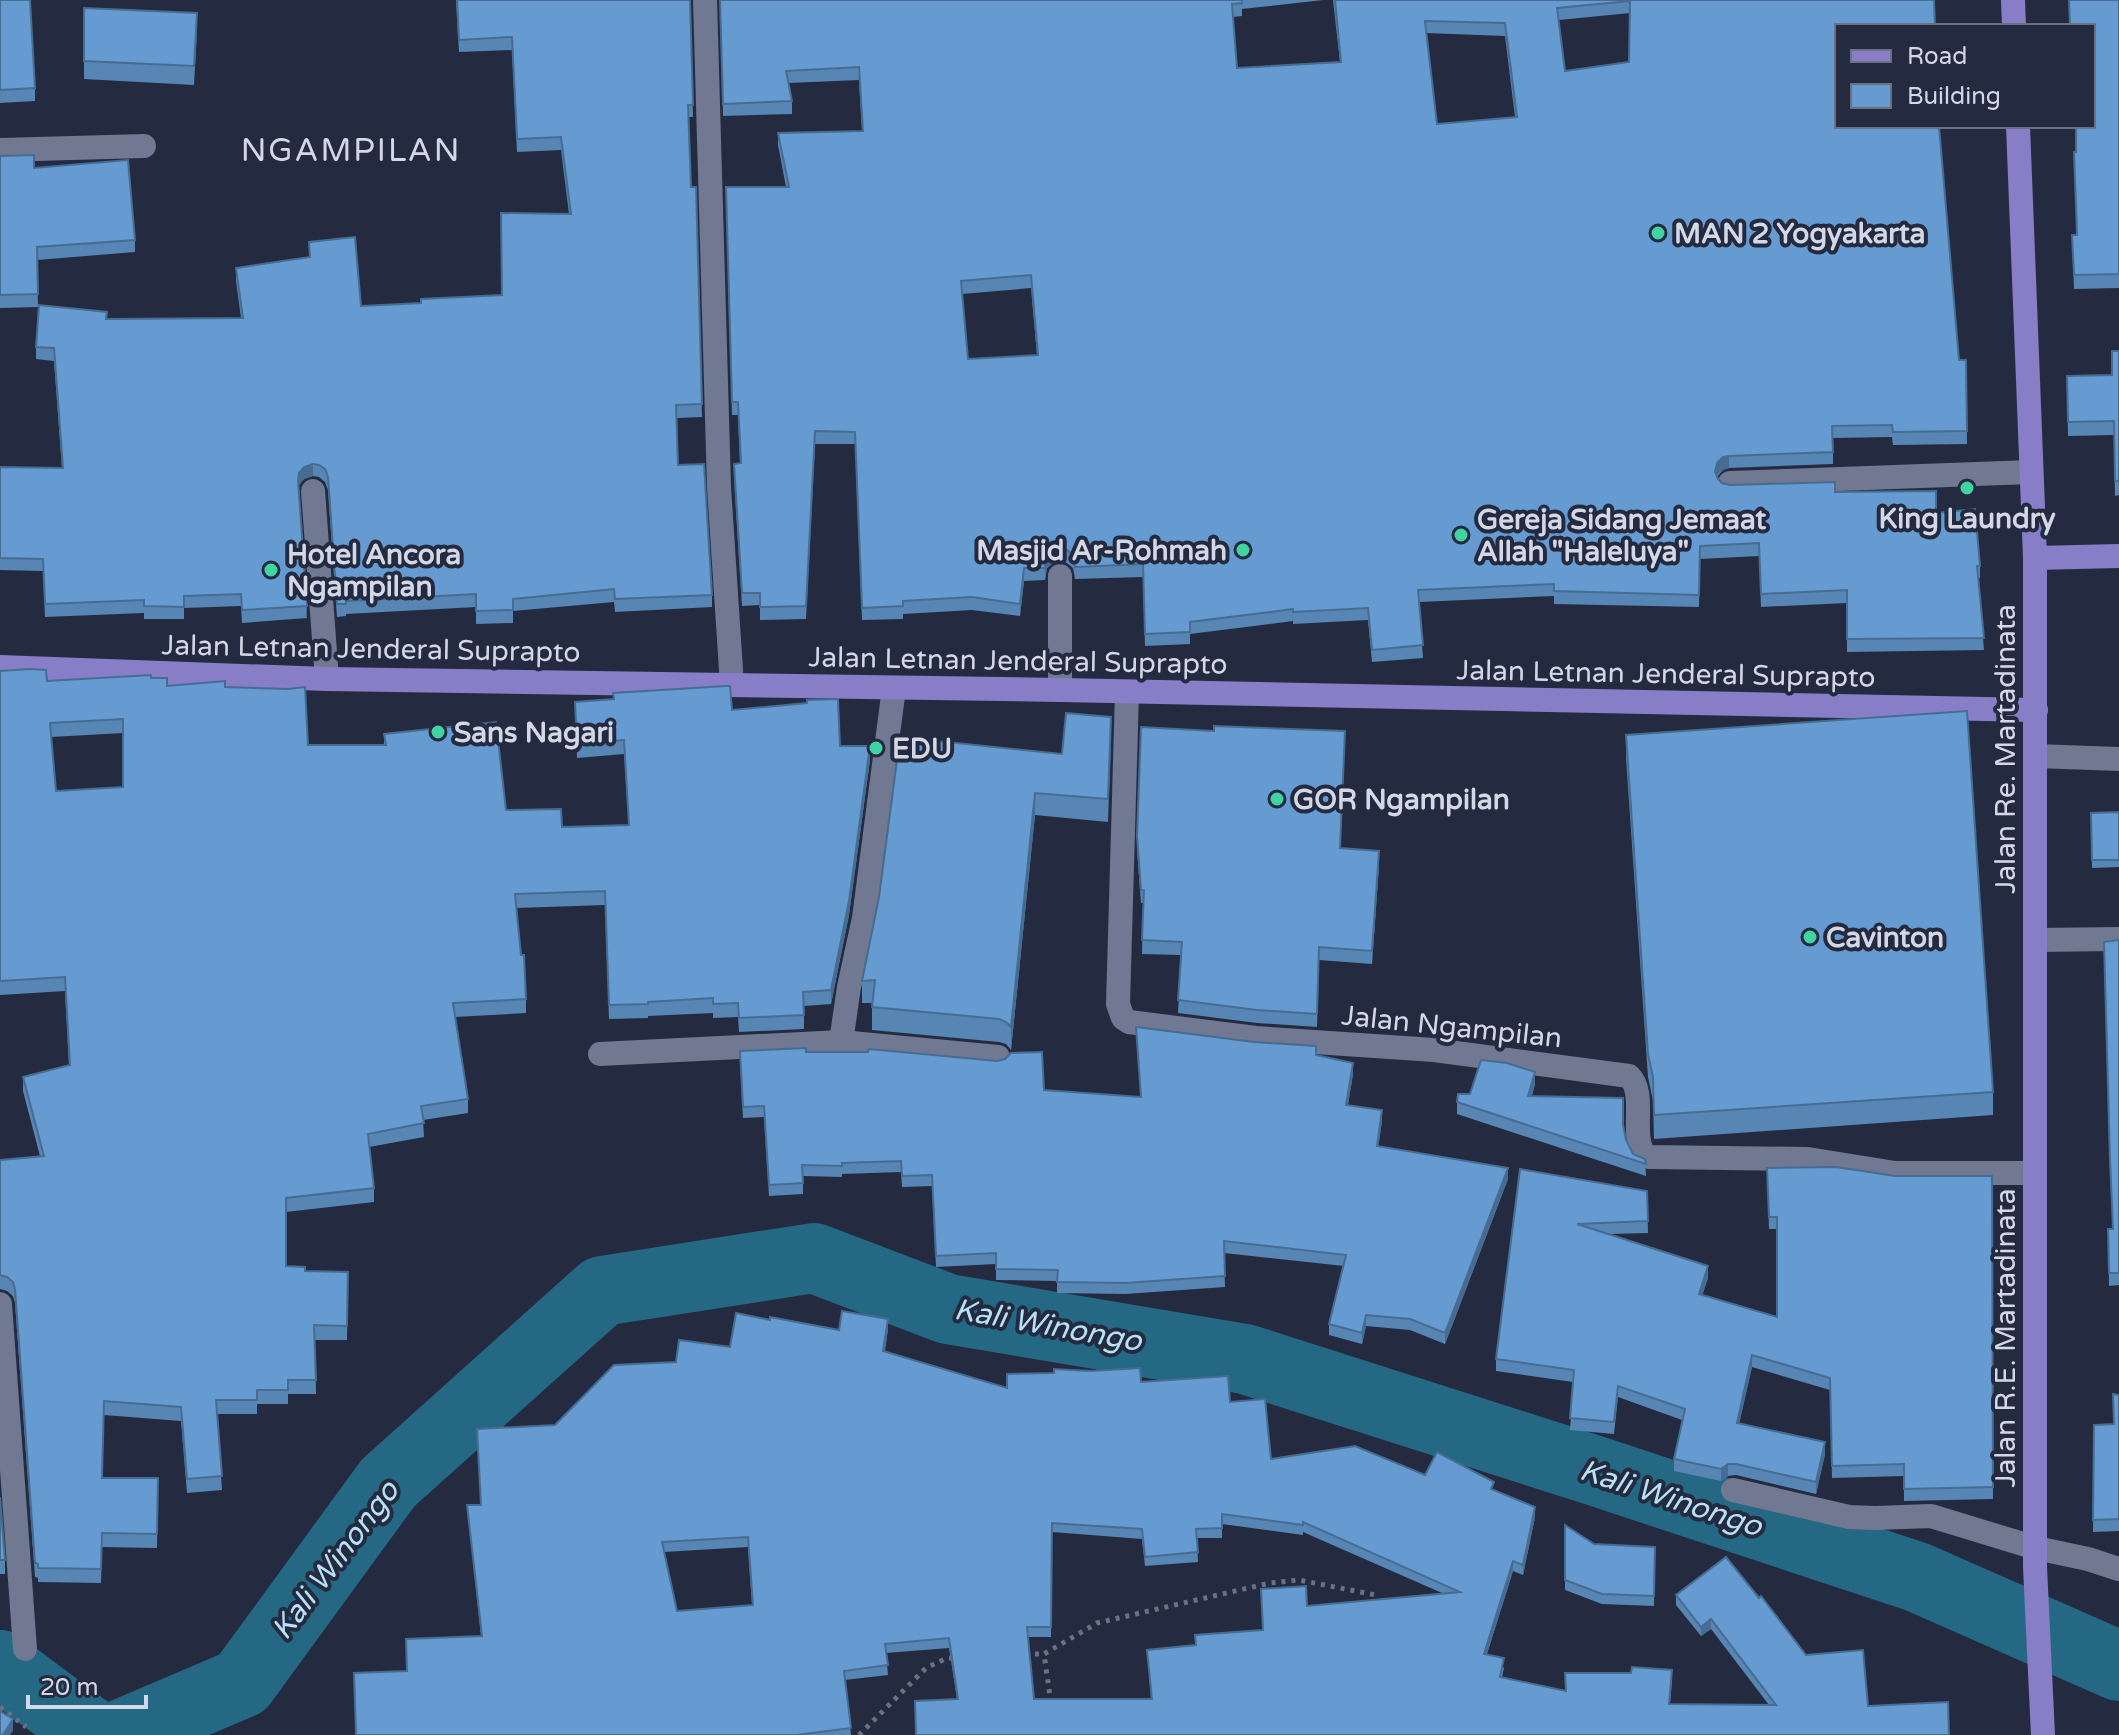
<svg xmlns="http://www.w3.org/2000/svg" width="2119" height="1735" font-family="'Varela Round',sans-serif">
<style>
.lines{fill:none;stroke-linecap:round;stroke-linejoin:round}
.river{stroke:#256883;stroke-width:70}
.path{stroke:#6b7183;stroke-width:5;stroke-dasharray:4 6;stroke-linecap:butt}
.minor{stroke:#707892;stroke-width:24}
.major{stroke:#887ec8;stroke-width:24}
.wall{fill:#5785b4;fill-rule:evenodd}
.shaded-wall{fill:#476c92}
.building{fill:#659bd1;stroke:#476c92;stroke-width:2;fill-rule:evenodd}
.poi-dot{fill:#40d4a2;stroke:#242b40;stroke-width:3}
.labels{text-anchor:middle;stroke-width:8;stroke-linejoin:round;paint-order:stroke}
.poi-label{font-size:28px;font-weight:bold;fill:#d3d8e7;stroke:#242b40;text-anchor:start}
.street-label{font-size:28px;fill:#d3d8e7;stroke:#242b40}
.water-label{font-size:30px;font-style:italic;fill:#b8e1f5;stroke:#242b40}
.quarter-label{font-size:32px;letter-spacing:2px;fill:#d3d8e7;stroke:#242b40}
</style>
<rect width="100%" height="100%" fill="#242b40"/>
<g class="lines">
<g class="river">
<polyline points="0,1665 94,1735"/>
<polyline points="120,1735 242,1683 388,1483 602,1291 814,1258 948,1309 1245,1359 1593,1470 1917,1577 2119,1666"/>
</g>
<g class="path">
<polyline points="1025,1654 1044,1654"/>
<polyline points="1051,1703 1044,1654 1097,1623 1270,1583 1299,1580 1376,1595"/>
<polyline points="0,1707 26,1727"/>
<polyline points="859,1735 926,1668 947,1658 956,1658"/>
</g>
<g class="minor">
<polyline points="705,0 719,487 732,685"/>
<polyline points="0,150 144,146"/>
<polyline points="1730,483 2031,472"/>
<polyline points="313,491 327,679"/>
<polyline points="1060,690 1060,576"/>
<path d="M1127,693L1118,1004L1123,1018L1129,1022L1256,1038L1434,1050L1629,1076C1647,1093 1630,1133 1644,1155L1650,1157L1808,1159L1895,1173H2035"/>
<polyline points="2036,756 2119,759"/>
<polyline points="2035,940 2119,939"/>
<polyline points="841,1042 849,987 864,918 894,688"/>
<polyline points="600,1054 841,1042 998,1057"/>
<polyline points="0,1304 25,1649"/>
<polyline points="1733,1490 1849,1517 1875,1518 1931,1516 2036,1548 2088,1559 2119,1569"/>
</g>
<g class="major">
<polyline points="2013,0 2014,26"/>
<polyline points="2018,126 2035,558 2035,1567 2043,1735"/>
<polyline points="2035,558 2119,556"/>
<polyline points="0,667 327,679 1060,690 2036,710"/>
</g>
</g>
<g class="wall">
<polygon points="0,0 35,88 35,101 0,103"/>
<polygon points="456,0 690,0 693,117 688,117 691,187 696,187 702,417 677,418 678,465 712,595 712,607 615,612 614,602 513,611 513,623 476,624 476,607 346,614 346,616 337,617 328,490 325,482 319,477 313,476 304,479 299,485 299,488 307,618 242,623 241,606 184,608 184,619 144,619 144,613 45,617 43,571 0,570 0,467 62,468 54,361 36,359 36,347 107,319 241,318 236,281 236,268 309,257 309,242 361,306 421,303 502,295 569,214 561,150 517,152 512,50 459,52"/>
<path d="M720,0H1323L1242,9V16L1233,17L1237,68L1340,62L1333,0H1934L1837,26L1959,360H1966L1967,444L1893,445L1892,437L1833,438V464L1729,468L1723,470L1717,477L1722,483L1730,485L1835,492L1936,513L1980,566V578L1978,579L1984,650L1847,652V603L1761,607L1759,556L1700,559L1699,607L1554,604V596L1419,602L1423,658L1372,662L1368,620L1293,624V621L1190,634V644L1145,646L1143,577L1075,579L1073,568L1067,563L1061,561L1053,563L1047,568L1045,580L1024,581L1020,616L972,610L903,614V619L862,620L855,444H815L806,619L760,620V605L742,606L734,476V464L740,463L738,415H732L726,187H786L778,145V133L862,131L859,80L788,83L792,101V114L723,116ZM1630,13L1629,62L1565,71L1559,20ZM1426,33L1505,36L1515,117L1437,124ZM1031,288L1037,355L968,359L962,294Z"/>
<polygon points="2119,0 2119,288 2074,289 2072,235 2076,235 2076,152 2093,26"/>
<polygon points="84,8 197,31 194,85 84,79"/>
<polygon points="0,156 34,168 135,240 135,252 37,260 38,307 0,308"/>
<polygon points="2119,351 2119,495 2115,496 2114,435 2068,436 2067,376 2112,375"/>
<path d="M0,671L47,681L151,678L167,686L225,687L308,745H384V734L506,810L562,827L629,825L624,754L577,758L575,702L732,710L840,746L870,760L849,915L831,1004L804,1006V1029L739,1032L738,1017L713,1018V1013L648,1016V1018L609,1019L605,905L516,908L526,999V1013L455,1017L468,1099V1113L423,1120L424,1137L369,1147L374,1188V1202L286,1212V1266L305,1271L348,1272L347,1340H315L316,1394H288V1404H257V1414H217L222,1490L187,1493L181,1421L104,1415L102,1478H158L157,1548L102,1547L101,1583L38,1582V1578L35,1577L15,1303L13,1296L7,1291L0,1289V1160L40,1156L23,1091V1077L69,1065L65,991L0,995ZM123,733V787L56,791L51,737Z"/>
<polygon points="1141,727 1341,848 1379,864 1372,964 1319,960 1317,1027 1257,1023 1178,1013 1181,955 1142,954 1143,903 1141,903 1137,849"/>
<polygon points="1626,735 1993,1092 1993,1115 1654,1139 1653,1101 1648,1077 1626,758"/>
<polygon points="1111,740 1108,822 1035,815 1011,1050 1006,1044 999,1042 872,1030 872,1003 862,1003 862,981 1062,754"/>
<polygon points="2119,812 2119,867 2092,868 2091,813"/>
<polygon points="2119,940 2119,1285 2109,1286 2108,1229 2113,1229 2110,1172 2104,942"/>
<polygon points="1136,1027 1316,1055 1353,1074 1348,1105 1382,1121 1378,1147 1508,1179 1445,1344 1410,1330 1366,1326 1362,1344 1329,1335 1329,1324 1344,1266 1224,1253 1225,1287 1125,1294 1057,1293 1057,1281 996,1280 996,1264 936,1267 932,1186 902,1187 901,1172 842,1174 842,1177 803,1176 803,1194 769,1196 764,1117 743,1118 740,1062 806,1052 1044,1090 1141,1097"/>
<polygon points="1535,1084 1532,1096 1623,1125 1626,1140 1633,1154 1645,1159 1646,1176 1457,1114 1457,1102 1470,1094"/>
<polygon points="1767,1168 1895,1176 1992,1176 1993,1499 1904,1501 1904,1476 1832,1478 1830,1390 1752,1367 1739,1423 1825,1454 1816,1494 1736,1475 1728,1476 1721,1481 1674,1471 1674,1459 1682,1420 1618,1397 1614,1434 1570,1430 1573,1382 1496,1371 1496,1359 1520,1169 1647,1191 1648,1233 1610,1234 1708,1278 1702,1295 1777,1317 1777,1229 1769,1229"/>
<path d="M888,1329L885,1351L1007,1388L1141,1382L1230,1402L1271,1459L1425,1475L1494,1490L1535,1517L1523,1575L1513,1571L1487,1654L1504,1668L1502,1677L1566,1691L1672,1680L1670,1704L1769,1705L1711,1629L1701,1636L1676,1605V1595L1759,1598L1806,1655L1868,1706L1949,1735L957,1699L949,1648L886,1653L888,1675L845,1680L851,1735H356L407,1671L481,1636L467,1505H481L555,1425L676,1362L730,1347L839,1330ZM1222,1524L1303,1535V1532L1442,1593L1307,1606L1263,1630L1195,1635V1645L1147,1650L1151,1699H1034L1028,1637H1051L1052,1532L1142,1539L1145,1566L1198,1562L1197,1538H1222ZM748,1547L752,1605L677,1611L664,1552Z"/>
<polygon points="2119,1395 2119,1531 2093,1532 2094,1425 2113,1424"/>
<polygon points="0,1497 5,1560 5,1574 0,1574"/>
<polygon points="1565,1525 1594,1544 1655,1547 1654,1606 1602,1604 1565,1590"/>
</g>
<g class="shaded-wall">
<polygon points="1729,456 1729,468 1723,470 1717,475 1715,484 1715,472 1717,463 1723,457"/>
<polygon points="313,464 313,476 304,479 299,485 298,492 299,473 304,467"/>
<polygon points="1061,549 1061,561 1053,563 1047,568 1045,580 1045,568 1047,555 1053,550"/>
<polygon points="1024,568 1024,581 1020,616 1020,604"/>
<polygon points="306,606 307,606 307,618 306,619"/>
<polygon points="870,746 870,760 849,915 831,1004 831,990"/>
<polygon points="1035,793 1035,815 1011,1050 1011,1027"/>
<polygon points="1379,851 1379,864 1372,964 1372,951"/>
<polygon points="1353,1063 1353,1074 1346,1116 1346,1105"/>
<polygon points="1535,1072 1535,1084 1528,1108 1528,1096"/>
<polygon points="1382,1110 1382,1121 1377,1157 1377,1146"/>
<polygon points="1508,1168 1508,1179 1445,1344 1445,1333"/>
<polygon points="1708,1266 1708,1278 1699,1306 1699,1294"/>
<polygon points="1366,1315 1366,1326 1362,1344 1362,1333"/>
<polygon points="888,1319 888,1329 883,1360 883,1351"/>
<polygon points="1752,1355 1752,1367 1737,1434 1737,1423"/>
<polygon points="1825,1442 1825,1454 1816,1494 1816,1482"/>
<polygon points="1728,1464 1728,1476 1721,1481 1721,1469"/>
<polygon points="1535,1507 1535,1517 1523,1575 1523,1565"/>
<polygon points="1513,1561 1513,1571 1484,1663 1484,1654"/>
<polygon points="1711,1619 1711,1629 1701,1636 1701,1627"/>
<polygon points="13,1719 13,1731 10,1735 3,1735"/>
</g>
<g class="building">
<polygon points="0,0 30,0 35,88 0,90"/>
<polygon points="457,0 690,0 693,105 688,105 691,187 696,187 702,404 676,405 678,465 704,464 712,595 615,599 614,589 513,599 513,610 476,611 476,594 346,601 346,604 337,604 328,477 325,469 319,465 313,464 304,467 299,473 298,480 307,606 242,610 241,594 184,596 184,607 144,606 144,600 45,604 43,559 0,558 0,467 63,468 54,348 36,347 39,305 107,312 106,319 243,318 236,268 310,257 309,242 355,237 361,306 421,303 421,299 502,295 501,213 571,214 561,137 517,139 512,37 459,40"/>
<path d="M720,0H1242V3L1232,4L1237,68L1341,62L1335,0H1934L1935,26H1837V126H1939L1959,360H1966L1967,431L1893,432L1892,425L1832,426L1833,452L1729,456L1723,457L1717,463L1715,472L1718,479L1722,483L1730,485L1835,482V492L1936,491V513L1975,509L1980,566H1977L1984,638L1847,639V590L1761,594L1759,543L1700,546L1699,595L1554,591V584L1418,590L1423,645L1372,650L1368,608L1293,612V609L1190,622V632L1145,634L1143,564L1075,567L1073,555L1067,550L1061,549L1053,550L1047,555L1045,568H1024L1020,604L972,597L903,601V606L862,608L855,432L815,431L806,606L760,607V593H742L734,464L741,463L738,402H732L726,187H789L778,133L863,131L859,67L786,71L792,101L723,104ZM1630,1L1629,62L1565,71L1557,8ZM1425,21L1505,23L1517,117L1437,124ZM1031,275L1038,355L968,359L961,281Z"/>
<polygon points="2069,0 2119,0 2119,274 2074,275 2072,235 2077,235 2074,152 2076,152 2076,126 2093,126 2093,26 2070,26"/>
<polygon points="84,8 197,13 194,66 84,61"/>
<polygon points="34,155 34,168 128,160 135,240 37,247 38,294 0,295 0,156"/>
<polygon points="2112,351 2119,351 2119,481 2115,481 2114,421 2068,422 2067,376 2112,375"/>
<path d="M29,669L46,670L47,681L151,675V678H167V686L225,681V687L288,689L305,687L308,745H386L384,734L496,722L506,810L561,809L562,827L629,825L624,740L577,744L575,702L614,699L613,693L726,686H730L732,710L807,703V700L838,699L840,746H870L849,901L831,990L803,992L804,1015L739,1018L738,1003L713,1004V998L648,1002V1004L609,1005L605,891L515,894L521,955H524L526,999L453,1003L468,1099L421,1106L424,1123L368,1134L374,1188L286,1198V1266L305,1267V1271L348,1272L347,1326L314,1325L316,1380H288V1390H257V1400H216L222,1476L187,1479L181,1407L104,1401L102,1478H158L157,1534L102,1533L101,1569L38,1568V1564L35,1563L15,1289L13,1282L7,1277L0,1275V1160L44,1156L23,1077L70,1065L65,977L0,981V671ZM123,719V787L56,791L50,723Z"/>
<polygon points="1967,711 1993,1092 1654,1115 1653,1077 1648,1054 1626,735"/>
<polygon points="1066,713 1111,717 1108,799 1035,793 1011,1027 1006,1022 999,1019 872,1007 875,980 862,981 879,897 900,737 1062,754"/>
<polygon points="1214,726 1345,731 1340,848 1379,851 1372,951 1319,947 1317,1014 1257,1010 1178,1000 1182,942 1142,940 1144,890 1141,890 1137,836 1141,727 1214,731"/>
<polygon points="2119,812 2119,860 2092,860 2091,813"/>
<polygon points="2119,940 2119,1273 2109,1273 2108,1229 2113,1229 2110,1160 2104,942"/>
<polygon points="1136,1027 1254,1042 1316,1046 1316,1055 1353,1063 1346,1105 1382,1110 1377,1146 1508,1168 1445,1333 1410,1319 1366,1315 1362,1333 1329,1324 1346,1255 1224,1241 1225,1276 1125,1283 1057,1282 1058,1270 996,1269 996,1253 936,1256 932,1175 902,1176 901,1161 842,1163 842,1166 802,1165 803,1183 769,1185 764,1106 743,1107 740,1051 806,1048 806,1052 868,1052 869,1049 997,1061 1005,1059 1011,1053 1042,1052 1044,1090 1141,1097"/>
<polygon points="1481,1060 1507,1063 1535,1072 1528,1096 1623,1098 1623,1125 1626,1140 1633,1154 1645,1159 1646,1164 1457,1102 1458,1094 1470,1094"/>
<polygon points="1836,1167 1895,1176 1992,1176 1993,1487 1904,1489 1904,1464 1832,1466 1830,1378 1752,1355 1737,1423 1825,1442 1816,1482 1736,1464 1728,1464 1721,1469 1674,1459 1685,1409 1618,1386 1614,1422 1570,1418 1574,1370 1496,1359 1520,1169 1647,1191 1648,1221 1577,1224 1708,1266 1699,1294 1777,1317 1777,1217 1769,1217 1767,1168"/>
<path d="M842,1311L888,1319L883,1351L1007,1388V1374L1054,1373V1369L1091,1371L1140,1368L1141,1382L1228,1376L1230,1402L1265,1399L1271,1459L1355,1446L1425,1475L1437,1452L1494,1482L1491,1489L1535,1507L1523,1565L1513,1561L1484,1654L1504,1658L1500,1677L1566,1691L1565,1673H1631L1632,1667L1672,1670L1669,1704L1776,1705L1711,1619L1701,1627L1676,1595L1726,1557L1759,1598L1761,1596L1806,1655L1863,1650L1868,1706L1948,1702L1949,1735H916L915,1701L958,1699L949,1638L885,1644L888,1665L844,1671L851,1728L797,1735H356L354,1673L407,1671L406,1639L482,1636L467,1505H481L477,1429L555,1425L614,1365L676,1362L679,1340L730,1347L736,1313L770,1320V1317L839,1330ZM1222,1514L1303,1525V1522L1460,1592L1307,1606L1306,1586L1261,1589L1263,1630L1195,1635L1196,1645L1147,1650L1152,1699H1034L1027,1627H1051L1052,1523L1142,1529L1145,1557L1198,1552L1196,1529L1222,1528ZM748,1537L753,1605L677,1611L662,1542Z"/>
<polygon points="2113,1394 2119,1395 2119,1519 2093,1520 2094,1425 2114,1424"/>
<polygon points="0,1497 5,1560 0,1560"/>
<polygon points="1565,1525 1594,1544 1655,1547 1654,1596 1602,1594 1565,1580"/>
<polygon points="0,1711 13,1719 3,1735 0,1735"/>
</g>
<g class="poi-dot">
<circle cx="1658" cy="233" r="8"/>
<circle cx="1967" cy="488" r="8"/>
<circle cx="1461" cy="535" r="8"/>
<circle cx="1243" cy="550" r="8"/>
<circle cx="271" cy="570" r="8"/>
<circle cx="438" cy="732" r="8"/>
<circle cx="876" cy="748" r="8"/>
<circle cx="1277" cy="799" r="8"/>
<circle cx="1810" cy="937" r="8"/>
</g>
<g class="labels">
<g class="poi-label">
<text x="1674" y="243">MAN 2 Yogyakarta</text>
<text x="1967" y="528" text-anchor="middle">King Laundry</text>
<text x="1477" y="529">Gereja Sidang Jemaat<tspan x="1477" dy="32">Allah "Haleluya"</tspan></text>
<text x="1227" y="560" text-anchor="end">Masjid Ar-Rohmah</text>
<text x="287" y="564">Hotel Ancora<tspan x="287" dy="32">Ngampilan</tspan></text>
<text x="454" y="742">Sans Nagari</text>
<text x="892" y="758">EDU</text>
<text x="1293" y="809">GOR Ngampilan</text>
<text x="1826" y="947">Cavinton</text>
</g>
<g class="street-label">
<text transform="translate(371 648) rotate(1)" y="10">Jalan Letnan Jenderal Suprapto</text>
<text transform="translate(1018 660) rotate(1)" y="10">Jalan Letnan Jenderal Suprapto</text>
<text transform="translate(1666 673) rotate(1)" y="10">Jalan Letnan Jenderal Suprapto</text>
<text transform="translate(2005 749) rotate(-90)" y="10">Jalan Re. Martadinata</text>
<text transform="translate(1452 1026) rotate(6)" y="10">Jalan Ngampilan</text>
<text transform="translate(2005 1338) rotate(-90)" y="10">Jalan R.E. Martadinata</text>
</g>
<g class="water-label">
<text transform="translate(1048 1325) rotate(10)" y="10">Kali Winongo</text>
<text transform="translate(1671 1498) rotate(18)" y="10">Kali Winongo</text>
<text transform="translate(335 1560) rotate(-53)" y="10">Kali Winongo</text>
</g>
<g class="quarter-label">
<text x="351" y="161">NGAMPILAN</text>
</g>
</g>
<rect x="1835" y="24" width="260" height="104" fill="#242b40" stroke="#6a7083" stroke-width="2"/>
<rect x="1851" y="50" width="40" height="12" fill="#887ec8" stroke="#6a7083" stroke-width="2"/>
<text x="1907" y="64" font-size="24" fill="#d3d8e7">Road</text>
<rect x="1851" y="84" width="40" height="24" fill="#659bd1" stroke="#6a7083" stroke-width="2"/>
<text x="1907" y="104" font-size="24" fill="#d3d8e7">Building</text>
<path d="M28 1695v12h118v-12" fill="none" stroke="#d3d8e7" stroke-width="4"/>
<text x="40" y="1695" font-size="24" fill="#d3d8e7" stroke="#242b40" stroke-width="6" paint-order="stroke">20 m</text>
</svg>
